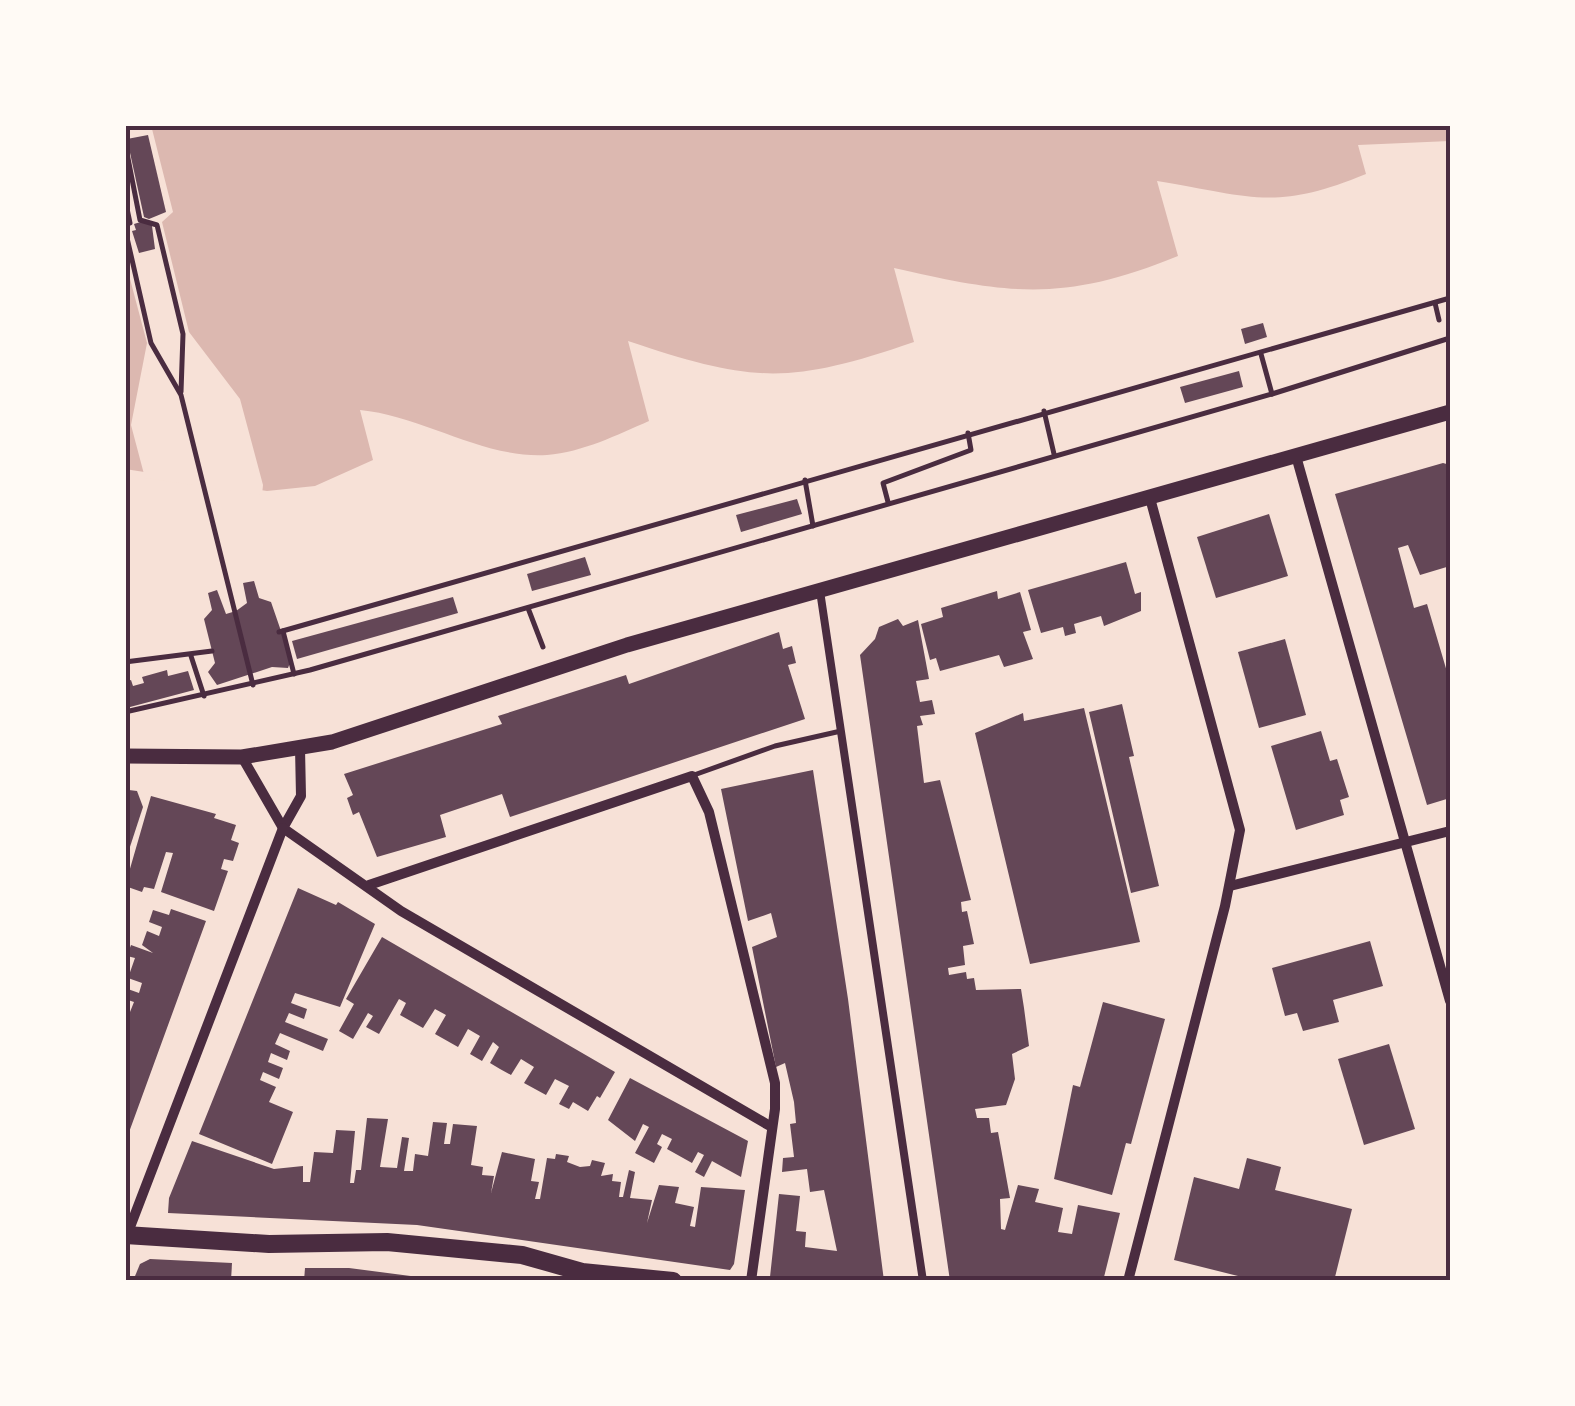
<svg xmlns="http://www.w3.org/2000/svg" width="1575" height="1406" font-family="'Exo 2',sans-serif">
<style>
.water{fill:#dcb8b0}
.pier{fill:#f7e1d7}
.building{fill:#644757}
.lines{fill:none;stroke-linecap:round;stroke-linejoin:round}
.path{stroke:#4a2c40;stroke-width:5}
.service{stroke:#4a2c40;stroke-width:5}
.pedestrian{stroke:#4a2c40;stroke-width:8}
.minor{stroke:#4a2c40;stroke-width:10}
.secondary{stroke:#4a2c40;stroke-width:15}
.primary{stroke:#4a2c40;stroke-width:18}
.neatline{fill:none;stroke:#4a2c40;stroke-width:4}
</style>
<rect width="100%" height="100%" fill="#f7e1d7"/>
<path class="water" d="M125,125H1450V141L1358,145L1366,174C1274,212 1250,196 1157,181L1178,256C1065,302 1011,295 894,268L914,342C789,385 753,383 628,341L649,421C617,435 583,452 547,455C483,459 423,416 360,410L373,460L315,486L267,491L125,469Z"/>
<polygon class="pier" points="125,125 151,125 173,212 162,222 189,332 240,399 263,485 262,495 145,478 131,425 147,343 125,260"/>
<g class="building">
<polygon points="148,135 166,212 149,219 144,217 127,139"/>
<polygon points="147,220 152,226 155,249 139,253 132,231 136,230 134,224"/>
<polygon points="1263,323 1267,337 1245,344 1241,329"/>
<polygon points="1239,371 1243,387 1185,403 1180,387"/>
<polygon points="1443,463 1450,465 1450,566 1420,575 1408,545 1398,548 1414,608 1427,604 1450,682 1450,798 1427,805 1335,494"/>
<polygon points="797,499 802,514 741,532 736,515"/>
<polygon points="1269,514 1288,576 1216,598 1197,537"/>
<polygon points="585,557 591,575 532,591 527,574"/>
<polygon points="1126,562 1135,594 1141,592 1141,611 1104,626 1101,616 1074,624 1076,633 1065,636 1063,627 1041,633 1028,590"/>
<polygon points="254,581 259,598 271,602 291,660 288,668 272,667 217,685 208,672 215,663 204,619 212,610 208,593 217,590 226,614 236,611 247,603 243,583"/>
<polygon points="997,591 998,599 1020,592 1031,630 1023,632 1033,659 1004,667 999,655 940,671 936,658 930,660 921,624 943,617 941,608"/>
<polygon points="453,597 458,613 297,659 292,641"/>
<polygon points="898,619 903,626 918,620 929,679 916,681 920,702 932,700 935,714 920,716 923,725 917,726 924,783 940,780 971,900 961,902 962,912 967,911 974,944 963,946 965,965 948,968 949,975 966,972 967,979 974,978 976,990 1021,989 1024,1008 1029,1046 1012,1054 1015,1079 1006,1105 975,1109 977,1118 989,1118 991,1133 998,1132 1010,1198 1000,1199 1001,1229 1005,1230 1018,1185 1039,1189 1035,1202 1063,1208 1058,1232 1072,1234 1078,1205 1120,1213 1103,1281 950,1281 860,655 875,639 879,627"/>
<polygon points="779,632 783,649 792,646 796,663 788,665 805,719 510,817 502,794 440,815 446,837 377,857 359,812 353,815 347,798 353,795 344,774 502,724 498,716 626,675 629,684"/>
<polygon points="1285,639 1306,715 1259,728 1238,652"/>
<polygon points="167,670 168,676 188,671 194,690 130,707 125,682 131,680 133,686 144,683 142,677"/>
<polygon points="1122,704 1134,756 1129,757 1159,886 1131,893 1089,712"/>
<polygon points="1084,708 1140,942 1030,964 975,733 1023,713 1024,721"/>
<polygon points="1321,731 1330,761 1337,759 1349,797 1340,800 1344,815 1296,830 1271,746"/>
<polygon points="813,770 848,999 884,1281 770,1277 779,1194 800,1196 796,1231 806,1232 805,1247 837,1251 824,1190 810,1192 807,1169 782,1172 783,1158 794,1157 790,1124 796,1123 794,1102 785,1063 776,1067 752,947 777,937 771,913 748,921 721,789"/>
<polygon points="129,790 137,791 143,807 126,859 125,796"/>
<polygon points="151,796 216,814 214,818 236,825 231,840 239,843 233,861 224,859 221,869 228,871 214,911 161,892 173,853 166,852 154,889 144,887 142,892 125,886"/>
<polygon points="298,888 336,905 338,902 375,924 340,1007 295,993 291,1003 307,1009 304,1019 289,1013 285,1022 328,1039 323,1051 280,1033 275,1044 290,1051 287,1060 271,1053 268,1062 283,1068 279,1079 263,1072 260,1080 276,1087 269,1102 293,1112 272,1164 199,1134"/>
<polygon points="171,909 206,921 128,1135 125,1010 130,1012 134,1002 125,999 125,988 139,993 142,983 128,978 135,958 127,956 131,945 153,953 142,945 147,931 159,936 162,927 149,922 153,910 169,915"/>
<polygon points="382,937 615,1072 600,1098 597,1096 588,1111 573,1102 569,1109 559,1104 569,1086 555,1079 546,1095 524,1083 534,1067 521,1059 511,1075 500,1069 490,1063 499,1047 493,1042 482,1061 470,1054 480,1036 468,1029 458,1047 435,1034 446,1015 435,1009 423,1028 400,1015 406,1003 399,999 379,1034 366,1027 373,1016 368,1013 353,1039 339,1031 354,1004 346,999"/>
<polygon points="1370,941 1383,986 1333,1000 1339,1022 1303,1031 1297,1013 1285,1016 1272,968"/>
<polygon points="1103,1002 1165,1019 1131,1144 1126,1143 1112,1195 1054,1179 1073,1085 1080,1087"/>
<polygon points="1389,1044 1415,1129 1364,1145 1338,1059"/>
<polygon points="630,1078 748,1141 741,1177 712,1161 704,1177 695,1172 704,1155 698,1152 692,1163 667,1149 672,1139 662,1134 657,1144 662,1147 654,1163 635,1153 649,1127 643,1124 635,1141 608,1120"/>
<polygon points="367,1118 388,1119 380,1167 397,1168 402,1137 409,1138 404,1171 413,1171 415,1154 428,1156 433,1122 447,1123 444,1144 450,1144 453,1124 477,1126 471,1165 483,1167 482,1175 494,1176 491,1193 502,1152 535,1159 531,1181 539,1182 535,1199 540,1199 547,1158 555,1159 556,1154 569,1156 567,1162 580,1167 590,1166 592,1160 605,1163 601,1176 613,1174 612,1181 621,1182 619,1197 623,1197 629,1170 635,1172 630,1198 652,1200 647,1223 659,1185 679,1187 675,1203 694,1207 690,1226 695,1227 701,1187 745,1190 734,1264 730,1270 417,1225 168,1213 169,1198 192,1141 274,1169 303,1166 303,1182 310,1182 314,1152 333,1153 336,1130 355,1131 350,1183 354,1183 356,1170 361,1170"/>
<polygon points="1247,1158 1281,1167 1275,1190 1352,1209 1334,1281 1258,1281 1174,1260 1194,1177 1239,1189"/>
<polygon points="150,1259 232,1263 231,1281 133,1281 140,1264"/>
<polygon points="305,1268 349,1268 449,1281 304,1281"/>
</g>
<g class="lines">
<g class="path">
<polyline points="125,127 127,125"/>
<polyline points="125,143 140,220 157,225 183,334 181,392"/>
<polyline points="125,199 130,223"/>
<polyline points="125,229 151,343 181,395 253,685"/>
<polyline points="1435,303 1439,320"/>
<polyline points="1261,354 1272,394"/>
<polyline points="1044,411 1054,454"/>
<polyline points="805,480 813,526"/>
<polyline points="888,502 883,483 971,450 968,433"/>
<polyline points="528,608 543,647"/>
<polyline points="283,631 294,674"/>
<polyline points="279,632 1450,298"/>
<polyline points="191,656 204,696"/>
<polyline points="125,662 212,651"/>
<polyline points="125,712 310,670 1272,394 1450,338"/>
</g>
<polyline class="service" points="694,775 775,746 841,731"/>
<polyline class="pedestrian" points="820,591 923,1281"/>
<g class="minor">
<polyline points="1296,456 1450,1001"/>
<polyline points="242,757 283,828 301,796 300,748"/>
<polyline points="369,885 692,776 709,812 775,1083 775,1109 751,1281"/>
<polyline points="1230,886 1450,831"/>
<polyline points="127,1235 283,828 401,911 770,1126"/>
<polyline points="1128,1281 1225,906 1240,830 1150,498"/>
</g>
<polyline class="secondary" points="125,756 242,757 332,742 627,645 1450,412"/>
<polyline class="primary" points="125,1235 269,1244 387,1242 522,1255 582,1272 673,1281"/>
</g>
<rect width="1575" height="1406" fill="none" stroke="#fffaf5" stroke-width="255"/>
<rect x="128" y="128" width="1320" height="1150" class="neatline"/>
</svg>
